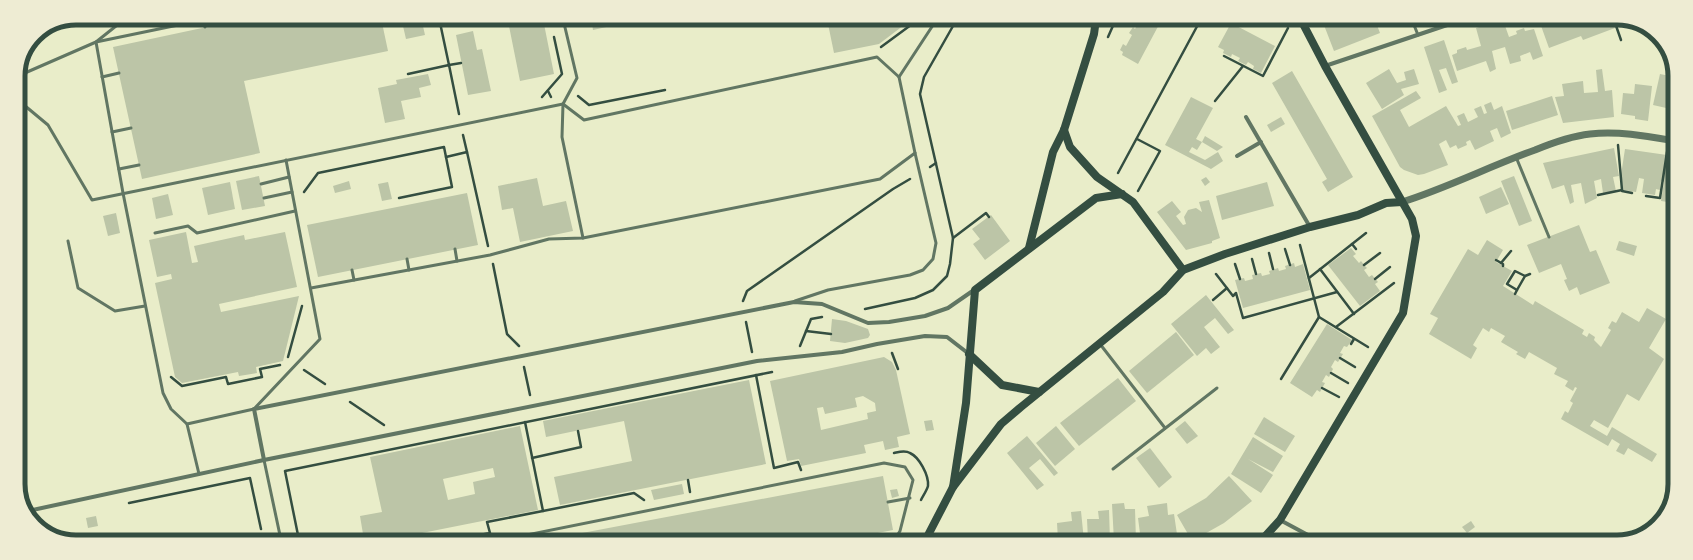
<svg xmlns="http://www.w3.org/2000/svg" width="1693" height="560" font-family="'Public Sans',sans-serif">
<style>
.building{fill:#bcc5a7;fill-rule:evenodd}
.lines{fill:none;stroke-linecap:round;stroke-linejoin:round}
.path{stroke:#344e41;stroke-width:2.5}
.service{stroke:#617663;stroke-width:3}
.minor{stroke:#617663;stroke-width:4}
.tertiary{stroke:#617663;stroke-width:7}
.secondary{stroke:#344e41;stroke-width:8}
.rim{fill:none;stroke:#344e41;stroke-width:5}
</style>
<rect width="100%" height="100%" fill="#e9edc9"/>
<g class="building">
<polygon points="249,18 381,18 388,51 244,81 260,153 142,179 113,47"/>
<polygon points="520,19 535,19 535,20 543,19 554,74 520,81 509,26 521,24"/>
<polygon points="578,19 642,19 593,30 592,24 580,27"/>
<polygon points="827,19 912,19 879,44 834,53"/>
<polygon points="1140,19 1162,19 1138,64 1122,55 1123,52 1120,50 1123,44 1126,46 1132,35 1129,33 1133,27 1135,29"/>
<polygon points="1322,20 1354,20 1356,25 1375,20 1380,33 1334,51"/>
<polygon points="1501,20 1503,20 1509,37 1517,34 1516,31 1524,28 1525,31 1534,29 1543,56 1533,60 1530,52 1520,56 1521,61 1510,64 1505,47 1492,51 1496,69 1490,72 1486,61 1457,71 1452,55 1457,53 1457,50 1466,47 1467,50 1481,46 1476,28"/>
<polygon points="1546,20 1612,20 1615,28 1583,40 1581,36 1549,48 1540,23"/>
<polygon points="422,22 425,35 406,39 403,26"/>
<polygon points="1231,23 1275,46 1261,73 1253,69 1254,66 1248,62 1246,65 1238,61 1240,58 1232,54 1231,57 1223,53 1224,50 1218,47"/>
<polygon points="473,31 477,50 482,49 491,91 468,95 456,35"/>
<polygon points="1444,40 1458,82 1452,84 1446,68 1439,70 1447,90 1439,93 1424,47"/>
<polygon points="1389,69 1397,83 1406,80 1404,72 1414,69 1419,84 1401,89 1404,95 1382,109 1366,83"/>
<polygon points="1602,69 1605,91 1612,90 1614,117 1563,123 1555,97 1564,96 1562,84 1583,81 1584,93 1598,92 1596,70"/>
<polygon points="1292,71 1353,177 1328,192 1322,182 1327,179 1272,83"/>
<polygon points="428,74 431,85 419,88 421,97 401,101 405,119 385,123 378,88 397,84 396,80"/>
<polygon points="1660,74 1675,77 1675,110 1653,105"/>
<polygon points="1635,84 1652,86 1648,121 1635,119 1635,116 1621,114 1623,93 1634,94"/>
<polygon points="1416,91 1421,98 1400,110 1409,127 1446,106 1458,126 1461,125 1457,116 1464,113 1468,122 1478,117 1474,109 1481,106 1484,114 1487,113 1484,105 1491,102 1494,110 1502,106 1511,133 1501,138 1497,128 1490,131 1494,141 1475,150 1470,140 1466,142 1467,145 1458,149 1456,145 1450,148 1446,140 1439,144 1448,165 1424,174 1418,175 1404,170 1400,167 1372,116"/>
<polygon points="1552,96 1558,115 1512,130 1506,111"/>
<polygon points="1191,97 1213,108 1196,139 1202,142 1197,150 1192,147 1189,152 1205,160 1218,152 1223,161 1211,169 1165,145"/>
<polygon points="1281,117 1285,124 1271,132 1267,125"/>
<polygon points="1205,136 1223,147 1217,151 1202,142"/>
<polygon points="1614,148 1619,176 1613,177 1616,191 1603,193 1601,179 1594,181 1597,198 1585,204 1581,183 1571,185 1574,202 1570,204 1564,185 1552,189 1543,163"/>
<polygon points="1625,149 1674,156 1674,203 1661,201 1664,182 1661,181 1660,190 1656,189 1655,195 1642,193 1644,179 1639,178 1636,192 1623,190 1621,175"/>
<polygon points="259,176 265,206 242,210 236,181"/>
<polygon points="1514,176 1532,221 1519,226 1501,181"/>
<polygon points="1206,177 1210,182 1205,186 1201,180"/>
<polygon points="537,178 543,206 566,201 573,231 520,242 513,208 502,210 498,186"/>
<polygon points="349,181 351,189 335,193 333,186"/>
<polygon points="230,182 235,209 208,215 202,188"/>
<polygon points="388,182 392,199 382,201 378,184"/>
<polygon points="1267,182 1274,206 1222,220 1216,196"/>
<polygon points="1501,187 1509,204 1486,214 1479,197"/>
<polygon points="467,193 478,245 318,277 307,225"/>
<polygon points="168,194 173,215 156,219 152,198"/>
<polygon points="1209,200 1220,238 1212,241 1212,243 1186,250 1157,212 1172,201 1181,212 1176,216 1183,225 1186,224 1184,217 1188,210 1196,208 1202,212 1199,202"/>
<polygon points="116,213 120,233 108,236 103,216"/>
<polygon points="991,215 1010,241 985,260 973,244 980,239 972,229"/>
<polygon points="1579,225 1590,252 1596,250 1610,283 1580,295 1577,287 1569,291 1564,280 1567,279 1561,264 1539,273 1527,245"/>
<polygon points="186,232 192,263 198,262 194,246 244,235 245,240 285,232 297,287 219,304 221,312 299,296 283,361 256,367 257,373 239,376 238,372 182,383 175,377 155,283 172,279 171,274 157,277 149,240"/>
<polygon points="1487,240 1503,250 1496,262 1512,271 1503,286 1533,305 1535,301 1584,330 1582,334 1587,337 1589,333 1595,337 1594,340 1601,347 1611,330 1608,328 1612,321 1616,323 1622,312 1639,322 1647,308 1666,319 1649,348 1664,359 1639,401 1627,394 1608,428 1594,420 1590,426 1607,436 1612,427 1657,454 1652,462 1628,448 1624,455 1616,451 1620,444 1612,439 1608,446 1561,419 1565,411 1568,413 1573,403 1570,401 1577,388 1575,387 1573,391 1565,386 1568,381 1554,374 1557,368 1529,352 1525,359 1516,354 1518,352 1501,342 1505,336 1491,328 1489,332 1483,328 1473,345 1477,348 1471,359 1429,334 1438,318 1430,314 1468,249 1478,255"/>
<polygon points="1619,241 1637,246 1634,256 1616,250"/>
<polygon points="1351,248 1356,254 1353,256 1359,263 1361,261 1365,266 1367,268 1364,270 1369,277 1372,275 1378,282 1375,284 1380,291 1360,306 1328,265"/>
<polygon points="1294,263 1295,267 1303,264 1310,290 1243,308 1235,280 1244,278 1245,281 1253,279 1252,275 1261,273 1262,276 1270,274 1269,271 1278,268 1279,271 1286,269 1285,266"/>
<polygon points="1206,295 1234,330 1228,334 1215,318 1204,327 1220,347 1211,354 1206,348 1197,356 1171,324"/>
<polygon points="832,319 846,321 868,329 870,335 868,338 845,343 830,341"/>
<polygon points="1327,324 1352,340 1347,347 1344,346 1340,353 1343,354 1338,362 1335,360 1331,367 1333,369 1329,377 1326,375 1322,382 1325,383 1320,392 1317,390 1312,397 1290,383"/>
<polygon points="1176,332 1194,355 1147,393 1129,371"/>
<path d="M884,357L892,362L896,370L910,434L897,437L899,447L885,450L883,441L864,445L866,453L801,466L799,459L787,461L770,381ZM863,396L875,403L876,411L867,413L868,419L821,430L817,408L823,407L825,414L857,407L855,398Z"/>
<polygon points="1118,378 1136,401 1079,446 1060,423"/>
<polygon points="749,380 766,464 560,505 554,477 632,461 624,421 546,437 543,421"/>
<polygon points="1264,417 1295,436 1285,452 1254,434"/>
<polygon points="932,420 934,430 926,431 924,421"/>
<polygon points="1185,421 1198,436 1187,444 1175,429"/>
<path d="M520,426L538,510L412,535L413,540H364L360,516L382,512L370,457ZM493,468L495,477L473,482L475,494L448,500L443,479Z"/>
<polygon points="1056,426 1075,449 1055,466 1036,443"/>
<polygon points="1027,436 1058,473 1054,476 1040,459 1029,468 1044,485 1037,490 1007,453"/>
<polygon points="1253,437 1283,456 1273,472 1248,459 1273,475 1261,493 1231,474"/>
<polygon points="1150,448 1172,477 1159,488 1136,458"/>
<polygon points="883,476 893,530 837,541 796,541 796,536 777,541 562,541 561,537"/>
<polygon points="1229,476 1252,501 1224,523 1192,541 1177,515 1206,498"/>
<polygon points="682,484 684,494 654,500 651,490"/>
<polygon points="897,489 899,496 892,498 890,490"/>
<polygon points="1124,503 1125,509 1135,509 1136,541 1114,541 1112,504"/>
<polygon points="1167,503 1168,515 1174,514 1178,541 1141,541 1138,518 1149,516 1147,506"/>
<polygon points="1109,510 1110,541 1088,541 1087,519 1099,519 1098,511"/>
<polygon points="1081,511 1084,541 1058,541 1057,523 1072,521 1071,512"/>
<polygon points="96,516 98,526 88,528 86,518"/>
<polygon points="1471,521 1475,527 1467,533 1462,527"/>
</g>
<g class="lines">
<g class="path">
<polyline points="439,18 449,65 461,63"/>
<polyline points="1614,20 1621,40"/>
<polyline points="1108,37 1116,19"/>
<polyline points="881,47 919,19"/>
<polyline points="1224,56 1263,76 1288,28"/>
<polyline points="408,74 449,65 459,114"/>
<polyline points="548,91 551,97"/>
<polyline points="578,96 589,105 665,90"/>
<polyline points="542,97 562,74 554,37"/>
<polyline points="1215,101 1243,66"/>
<polyline points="463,135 467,152"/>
<polyline points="1137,139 1160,151 1138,191"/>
<polyline points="446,157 467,152 488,246"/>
<polyline points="930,167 936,163"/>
<polyline points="1118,173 1201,19"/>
<polyline points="1622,191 1632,193"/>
<polyline points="304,192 318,173 444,147 452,187 399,198"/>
<polyline points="1598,195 1622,190 1618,145"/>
<polyline points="1646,196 1660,198 1667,152"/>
<polyline points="1669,204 1674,205"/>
<polyline points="953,238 986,213 989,217"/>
<polyline points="1352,244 1356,249"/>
<polyline points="1300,245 1319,317"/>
<polyline points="1285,249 1290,265"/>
<polyline points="1269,253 1273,269"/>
<polyline points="1252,259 1256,274"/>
<polyline points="1496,260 1503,264 1503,266"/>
<polyline points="1501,263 1511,251"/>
<polyline points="493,264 507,334 519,346"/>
<polyline points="1235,264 1240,279"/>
<polyline points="1364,265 1380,253"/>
<polyline points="1320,269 1354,314"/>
<polyline points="1216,274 1233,296 1236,293 1243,318 1337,292"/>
<polyline points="1309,278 1366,233"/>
<polyline points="1375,279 1390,267"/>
<polyline points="1517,290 1525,276"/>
<polyline points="1515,294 1517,290 1507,284 1515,271 1525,276 1530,274"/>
<polyline points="1213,300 1227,288"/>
<polyline points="743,301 747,291 893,189 910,179"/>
<polyline points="865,309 915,298 933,290 947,276 950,264 953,238 920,94 924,77 957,19"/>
<polyline points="746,322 752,352"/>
<polyline points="1336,327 1394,283"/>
<polyline points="806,331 831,334"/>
<polyline points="1351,344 1354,339"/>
<polyline points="800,346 811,319 822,317"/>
<polyline points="892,353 898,369"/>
<polyline points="288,357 302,306"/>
<polyline points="1340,358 1355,367"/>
<polyline points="524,367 530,395"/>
<polyline points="304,370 325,384"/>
<polyline points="1331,373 1348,383"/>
<polyline points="756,375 774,468 798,462 801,470"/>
<polyline points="171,377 182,386 226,377 228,384 262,377 260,369 280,365"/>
<polyline points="1281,379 1319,317 1368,347"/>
<polyline points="1322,388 1339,397"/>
<polyline points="350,402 384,425"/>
<polyline points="525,422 543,511"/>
<path d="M894,453C899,452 905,450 910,453C919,457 929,475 928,486C927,490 923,496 921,500"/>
<polyline points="532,458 581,447 578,431"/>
<polyline points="688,480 690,492"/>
<polyline points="129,503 250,478 261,529"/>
<polyline points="299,540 285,471 772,372"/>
<polyline points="454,540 490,533 487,522 634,493 644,500"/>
<polyline points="851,541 872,537"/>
</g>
<g class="service">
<polyline points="126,18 96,42 123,193 163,393 171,409 187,424"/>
<polyline points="203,20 205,27"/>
<polyline points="1412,20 1418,35"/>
<polyline points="18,76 96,42 212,18"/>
<polyline points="102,77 119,73"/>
<polyline points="899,77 937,19"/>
<polyline points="18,100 48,125 92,200 563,104 577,78 563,19"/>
<polyline points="563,104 584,120 877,57 899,77 915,153 936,243 933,259 923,270 910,275 828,290 795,301"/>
<polyline points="112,132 131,128"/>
<polyline points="1516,157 1549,237"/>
<polyline points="119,169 139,165"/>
<polyline points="261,184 289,177"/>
<polyline points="264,198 292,192"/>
<polyline points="155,233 188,226 197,233 295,211"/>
<polyline points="583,238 880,179 915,153"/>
<polyline points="68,241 78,288 115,311 145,306"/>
<polyline points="455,249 457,261"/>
<polyline points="407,259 409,270"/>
<polyline points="352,270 354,280"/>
<polyline points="311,288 490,255 549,239 583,238 562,137 563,104"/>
<polyline points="1100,344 1165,428"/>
<polyline points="264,460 281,540"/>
<polyline points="1113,469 1217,388"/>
<polyline points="199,474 187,424 254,409 320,339 286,160"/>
<polyline points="888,502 910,498"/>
<polyline points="273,540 281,539"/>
<polyline points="497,541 884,463 905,467 913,480 900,531 895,539 882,541"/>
</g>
<g class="minor">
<polyline points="1325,66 1462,20"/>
<polyline points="1246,117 1310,227"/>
<polyline points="1237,156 1261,142"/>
<polyline points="264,460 254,409 794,302 822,304 868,323 889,322 925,316 948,308 974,290"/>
<polyline points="28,511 264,460 757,361 842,352 877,344 925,336 947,337 969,354"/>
<polyline points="1280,520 1321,542"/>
</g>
<path class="tertiary" d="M1402,202C1447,188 1490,166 1535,150C1552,143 1572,136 1590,134C1619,131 1646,136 1675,141"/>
<g class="secondary">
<polyline points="1064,130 1070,147 1097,177 1133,202 1183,270"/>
<polyline points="1029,248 1053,152 1064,130 1094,34 1096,19"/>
<polyline points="969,354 1002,385 1039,392"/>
<polyline points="953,487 1001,424 1021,407 1163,292 1183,270 1225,254 1310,227 1358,215 1386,203 1402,202"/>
<polyline points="925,541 953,487 966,403 975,290 1096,198 1122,194"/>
<polyline points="1260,542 1280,520 1403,313 1416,236 1412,219 1325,66 1301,20"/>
</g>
</g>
<path d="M0 0H1693V560H0ZM76 25H1617A51 51 0 0 1 1668 76V484A51 51 0 0 1 1617 535H76A51 51 0 0 1 25 484V76A51 51 0 0 1 76 25Z" fill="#eeecd3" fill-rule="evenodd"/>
<path class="rim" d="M76 25H1617A51 51 0 0 1 1668 76V484A51 51 0 0 1 1617 535H76A51 51 0 0 1 25 484V76A51 51 0 0 1 76 25Z"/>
</svg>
